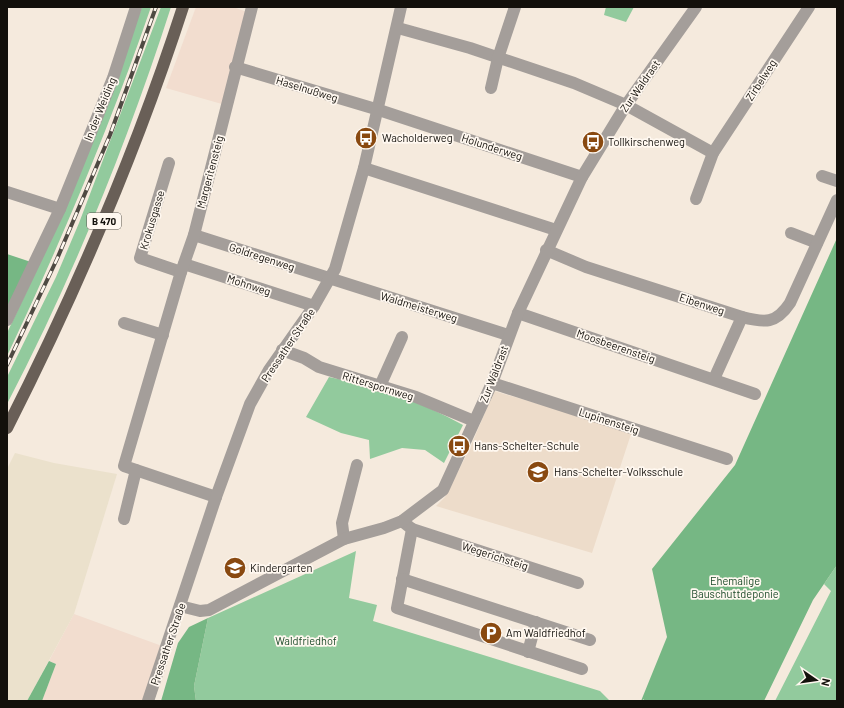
<svg xmlns="http://www.w3.org/2000/svg" width="844" height="708" font-family="Barlow,sans-serif">
<style>
.commercial{fill:#f2ddcf}
.industrial{fill:#ebe1cc}
.built{fill:#eddcca}
.green{fill:#92ca9d}
.forest{fill:#76b784}
.lines{fill:none;stroke-linecap:round;stroke-linejoin:round}
.minor{stroke:#a49e9a;stroke-width:12}
.major{stroke:#695f57;stroke-width:12}
.rail-casing{stroke:#4f4a43;stroke-width:4}
.rail{stroke:#fff8f0;stroke-width:2.5;stroke-dasharray:8;stroke-linecap:butt}
.labels{text-anchor:middle;stroke-width:3.5;stroke-linejoin:round;paint-order:stroke}
.shield{fill:#fff8f0;stroke:#5a5650;stroke-width:1}
.shield-label{font-size:10px;font-weight:bold;fill:#13100b}
.street-label{font-size:11px;fill:#13100b;stroke:#fff8f0}
.poi-label{font-size:11px;fill:#13100b;stroke:#fff8f0;text-anchor:start}
.park-label{font-size:11px;fill:#1b4a28;stroke:#fff8f0}
</style>
<rect width="100%" height="100%" fill="#f5eadd"/>
<g class="commercial">
<polygon points="196,7 233,7 247,12 222,104 166,88"/>
<polygon points="74,614 162,646 142,701 42,701 56,664 49,661"/>
</g>
<polygon class="industrial" points="15,453 54,463 117,474 74,614 27,701 7,701 7,469"/>
<polygon class="built" points="494,391 632,431 592,553 436,506 445,497 470,448"/>
<g class="green">
<path d="M142,7H151C110,126 61,242 7,356V333L54,233Z"/>
<path d="M161,7H171C127,144 73,277 7,404V377L56,277L79,223Z"/>
<polygon points="606,7 634,7 626,22 604,15"/>
<path d="M329,377C375,386 422,402 463,425L444,463L425,450L402,448L370,459L369,440L341,433L306,417Z"/>
<polygon points="356,551 349,598 377,605 373,621 600,691 610,701 196,701 194,686 208,618"/>
<polygon points="837,565 837,701 775,701 831,591 824,584"/>
</g>
<g class="forest">
<polygon points="837,238 837,565 813,600 764,701 645,701 643,699 643,701 641,701 667,637 652,569 735,465"/>
<polygon points="7,254 31,262 7,310"/>
<polygon points="208,618 194,686 196,701 161,701 178,643 189,627"/>
<polygon points="49,661 56,664 42,701 27,701"/>
</g>
<g class="lines">
<g class="minor">
<polyline points="398,28 470,48 574,83 626,105 713,153 809,7"/>
<polyline points="235,67 379,110 582,177"/>
<polyline points="491,88 498,58 515,7"/>
<polyline points="169,163 140,258 181,272"/>
<polyline points="364,168 556,230"/>
<polyline points="822,176 837,181"/>
<polyline points="7,192 60,209"/>
<polyline points="696,199 713,153"/>
<polyline points="791,233 817,243"/>
<polyline points="194,235 508,335"/>
<path d="M546,250L586,267L742,317C765,323 776,324 790,303L837,200"/>
<polyline points="184,264 314,306"/>
<polyline points="518,313 755,394"/>
<polyline points="7,320 60,209 113,78 136,7"/>
<polyline points="124,323 163,335"/>
<polyline points="282,350 304,358 319,367 416,397 474,421"/>
<polyline points="714,379 742,317"/>
<polyline points="492,383 727,459"/>
<polyline points="380,386 402,337"/>
<polyline points="216,497 124,466 181,272 194,235 252,7"/>
<polyline points="124,519 136,470"/>
<polyline points="402,521 412,529 397,608 582,669"/>
<polyline points="412,529 578,583"/>
<polyline points="344,539 342,523 357,465"/>
<polyline points="402,579 590,640"/>
<polyline points="180,606 200,611 209,610 344,539 384,528 402,521 443,490 492,383 518,313 582,177 626,105 696,7"/>
<polyline points="528,652 536,622"/>
<polyline points="148,701 216,497 250,404 269,370 314,306 335,269 364,168 401,7"/>
</g>
<path class="major" d="M7,428C76,292 136,152 183,7"/>
<g class="rail-casing">
<polyline id="rail" points="7,365 57,259 110,135 156,7"/>
</g>
<use href="#rail" class="rail"/>
</g>
<defs>
<g id="bus-disc" transform="scale(1.15)"><circle r="9.5" fill="#894910" stroke="#fff8f0"/><path d="M-5-6H5V4H4V6H2V4H-2V6H-4V4H-5ZM-3.5-4V0h7V-4ZM-3.5 1.2v1.5H-2V1.2ZM2 1.2v1.5H3.5V1.2Z" fill="#fff"/></g>
<g id="school-disc" transform="scale(1.15)"><circle r="9.5" fill="#894910" stroke="#fff8f0"/><path d="M0-5L7-2L0 1L-7-2ZM-4 1L0 2.5L4 1V4Q0 6-4 4Z" fill="#fff"/></g>
<g id="parking-disc" transform="scale(1.15)"><circle r="9.5" fill="#894910" stroke="#fff8f0"/><path d="M-3.5-5.5H1a3.5 3.5 0 0 1 0 7H-1V5.5H-3.5ZM-1-3.4V-.6H.8a1.4 1.4 0 0 0 0-2.8Z" fill="#fff"/></g>
</defs>
<g fill-rule="evenodd">
<use href="#bus-disc" x="366" y="138"/>
<use href="#bus-disc" x="593" y="142"/>
<use href="#bus-disc" x="459" y="446"/>
<use href="#school-disc" x="538" y="472"/>
<use href="#school-disc" x="235" y="568"/>
<use href="#parking-disc" x="491" y="633"/>
</g>
<g class="labels">
<rect class="shield" x="87" y="213" width="34" height="16" rx="3"/>
<g class="shield-label">
<text x="104" y="225">B 470</text>
</g>
<g class="street-label">
<text transform="translate(761 80) rotate(-57)" y="4">Zirbelweg</text>
<text transform="translate(640 86) rotate(-55)" y="4">Zur Waldrast</text>
<text transform="translate(307 89) rotate(17)" y="4">Haselnußweg</text>
<text transform="translate(100 109) rotate(-68)" y="4">In der Weiding</text>
<text transform="translate(492 147) rotate(18)" y="4">Holunderweg</text>
<text transform="translate(210 172) rotate(-75)" y="4">Margeritensteig</text>
<text transform="translate(152 220) rotate(-73)" y="4">Krokusgasse</text>
<text transform="translate(262 257) rotate(18)" y="4">Goldregenweg</text>
<text transform="translate(249 285) rotate(18)" y="4">Mohnweg</text>
<text transform="translate(702 304) rotate(18)" y="4">Eibenweg</text>
<text transform="translate(419 307) rotate(17)" y="4">Waldmeisterweg</text>
<text transform="translate(288 345) rotate(-56)" y="4">Pressather Straße</text>
<text transform="translate(616 346) rotate(19)" y="4">Moosbeerensteig</text>
<text transform="translate(494 374) rotate(-69)" y="4">Zur Waldrast</text>
<text transform="translate(378 386) rotate(17)" y="4">Ritterspornweg</text>
<text transform="translate(609 421) rotate(18)" y="4">Lupinensteig</text>
<text transform="translate(495 556) rotate(18)" y="4">Wegerichsteig</text>
<text transform="translate(168 644) rotate(-71)" y="4">Pressather Straße</text>
</g>
<g class="poi-label">
<text x="382" y="142">Wacholderweg</text>
<text x="608" y="146">Tollkirschenweg</text>
<text x="474" y="450">Hans-Schelter-Schule</text>
<text x="554" y="476">Hans-Schelter-Volksschule</text>
<text x="250" y="572">Kindergarten</text>
<text x="506" y="637">Am Waldfriedhof</text>
</g>
<g class="park-label">
<text x="735" y="585">Ehemalige<tspan x="735" dy="13">Bauschuttdeponie</tspan></text>
<text x="306" y="645">Waldfriedhof</text>
</g>
</g>
<rect width="844" height="708" fill="none" stroke="#13100b" stroke-width="16"/>
<g transform="translate(816 680) rotate(103)" stroke="#fff8f0" stroke-width="3" paint-order="stroke">
<path d="M0-3L7 15L0 10L-7 15Z" fill="#13100b"/>
<text y="-6" font-size="11" font-weight="bold" text-anchor="middle" fill="#13100b">N</text>
</g>
</svg>
